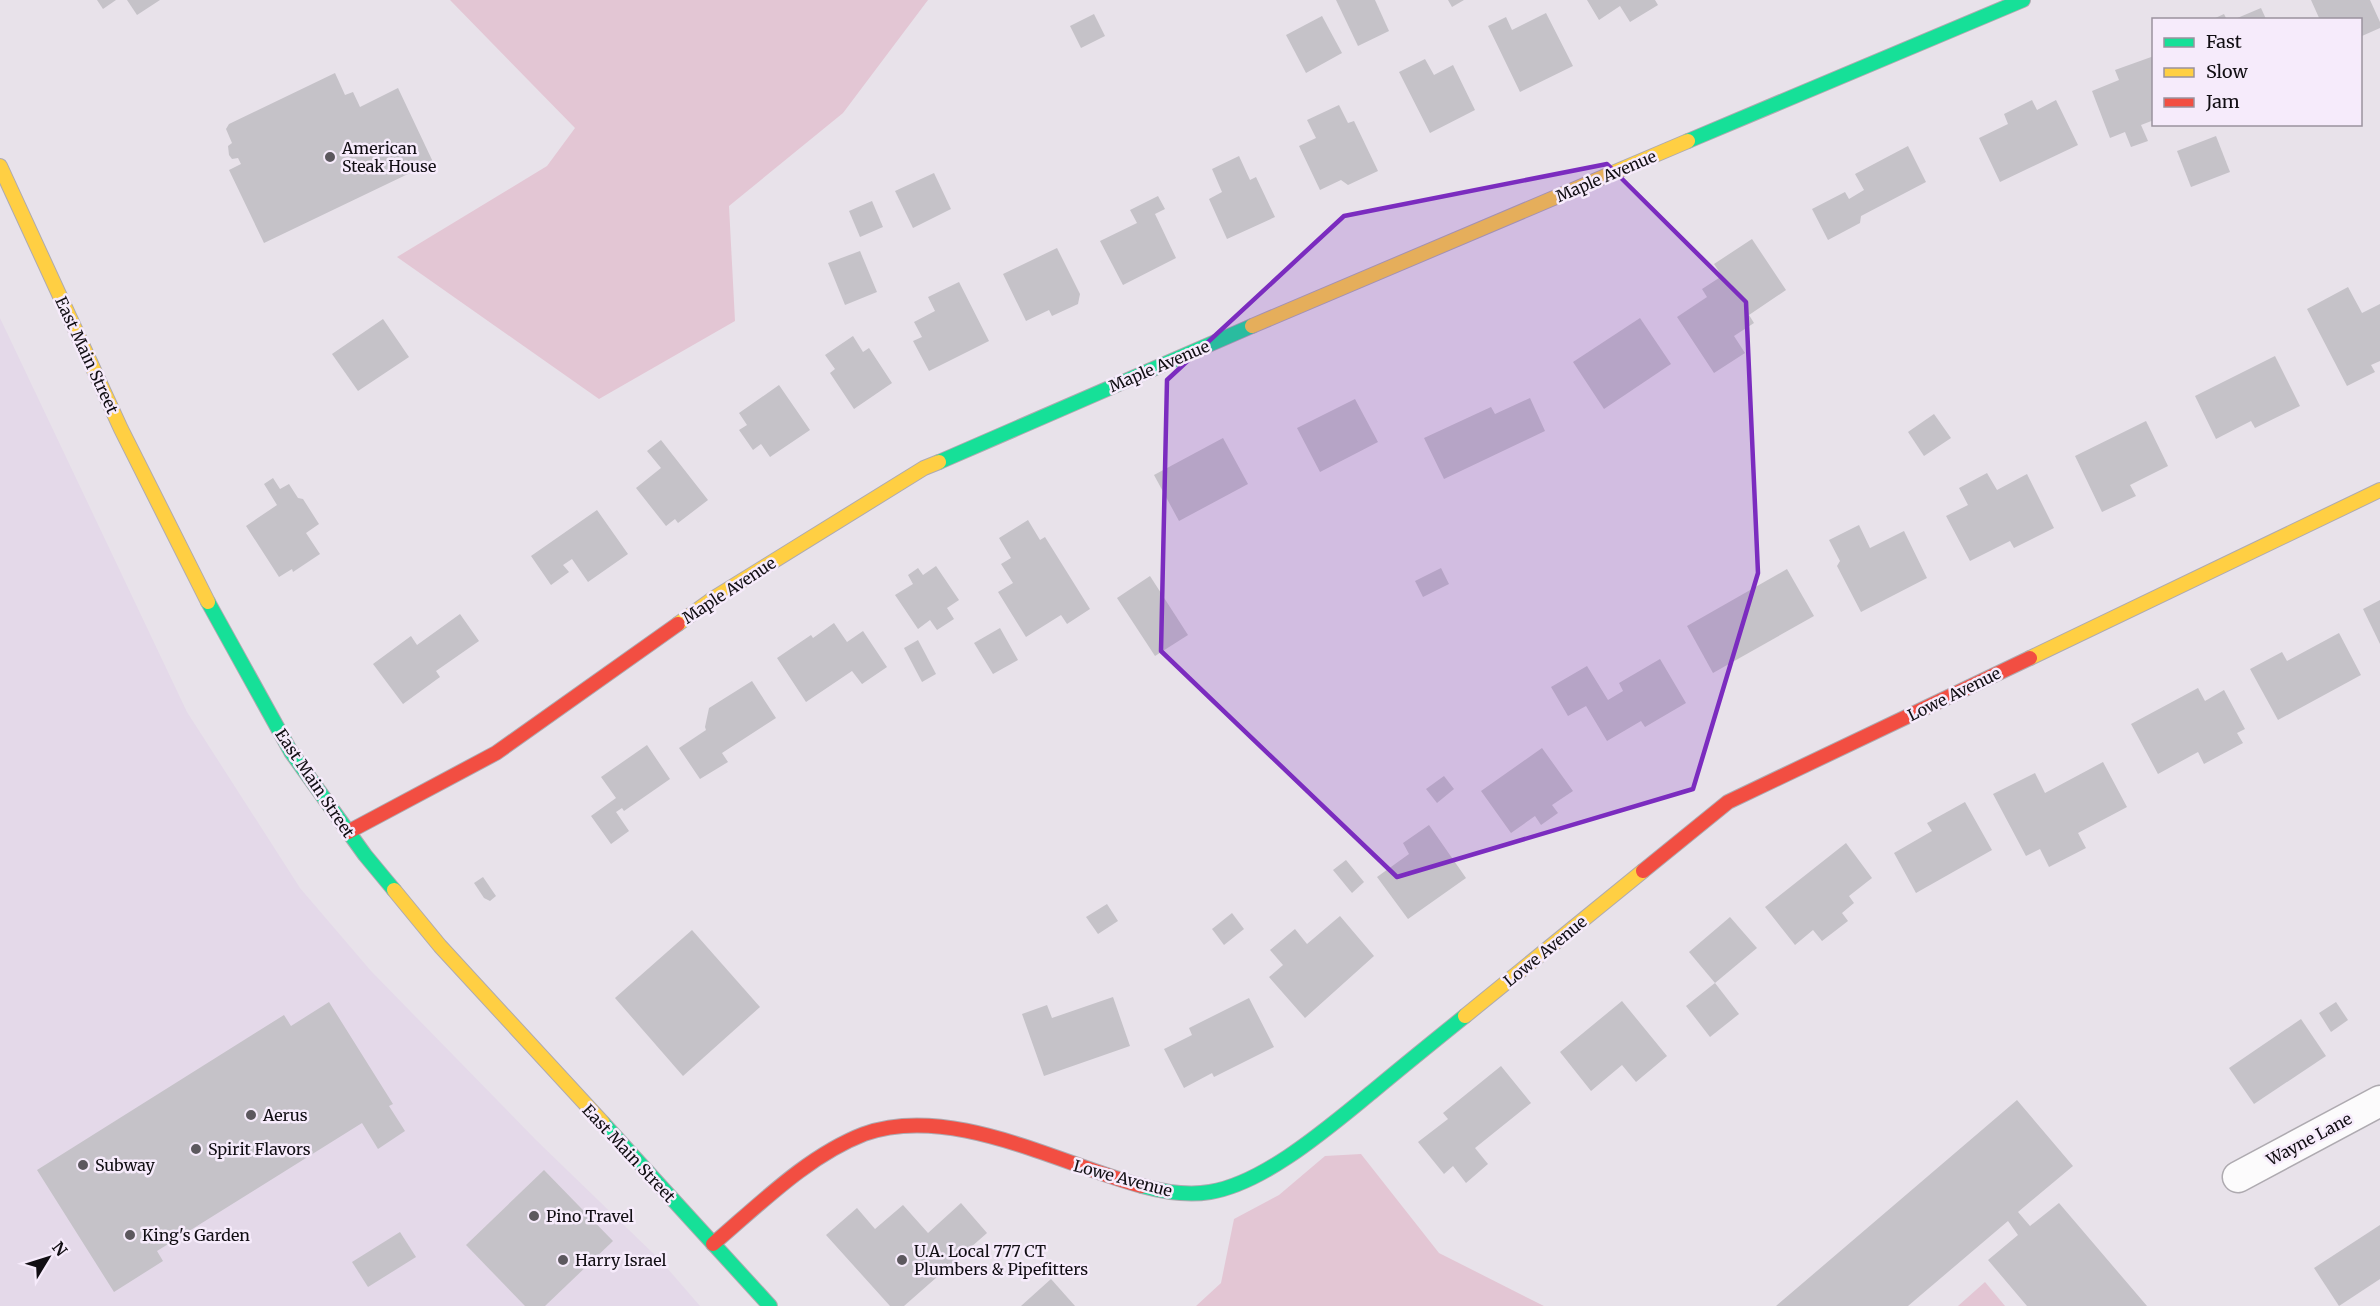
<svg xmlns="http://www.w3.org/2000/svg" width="2380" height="1306" font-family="Merriweather,serif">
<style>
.built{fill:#e4d9e9}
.green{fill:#e3c6d4}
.building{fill:#c5c2c8}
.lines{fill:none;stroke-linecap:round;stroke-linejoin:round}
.street-casing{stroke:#aeaab0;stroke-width:33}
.fast-casing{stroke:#aeaab0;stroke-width:16}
.slow-casing{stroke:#aeaab0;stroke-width:16}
.jam-casing{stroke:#aeaab0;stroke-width:16}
.street{stroke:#fcfbfc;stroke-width:30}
.fast{stroke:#16e098;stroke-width:14}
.slow{stroke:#ffcf43;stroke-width:14}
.jam{stroke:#f24e42;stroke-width:14}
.marked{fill:#7b2cbf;fill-opacity:0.2;stroke:#7b2cbf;stroke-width:4.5;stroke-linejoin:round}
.poi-dot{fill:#5c585e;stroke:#f6ebfb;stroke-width:2}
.labels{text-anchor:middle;stroke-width:5;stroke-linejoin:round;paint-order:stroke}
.poi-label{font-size:16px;fill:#110e13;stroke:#f6ebfb;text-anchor:start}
.street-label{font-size:16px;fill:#110e13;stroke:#f6ebfb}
</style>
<rect width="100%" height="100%" fill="#e8e2ea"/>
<polygon class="built" points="0,318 187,712 300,888 371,971 536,1140 661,1261 700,1306 0,1306"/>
<g class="green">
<polygon points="450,0 928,0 843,113 729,206 735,321 599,399 397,257 547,166 575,128"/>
<polygon points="1361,1154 1439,1253 1544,1306 1196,1306 1221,1283 1234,1219 1279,1195 1325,1156"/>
<polygon points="1985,1282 2005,1306 1958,1306"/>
</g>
<g class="building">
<polygon points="97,0 116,0 103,9"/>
<polygon points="127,0 160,0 137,15"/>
<polygon points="1336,0 1375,0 1389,31 1358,46"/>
<polygon points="1448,0 1464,0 1452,7"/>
<polygon points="1587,0 1655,0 1658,5 1630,22 1620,6 1599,20"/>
<polygon points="2311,0 2370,0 2380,22 2380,28 2362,36 2360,20 2320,20"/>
<polygon points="2261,8 2266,19 2235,19"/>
<polygon points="1546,13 1573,66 1520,92 1488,26 1506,17 1512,30"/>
<polygon points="1094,14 1105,36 1081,48 1070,26"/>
<polygon points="2224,14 2227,20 2211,20"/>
<polygon points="1322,16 1342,53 1306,73 1286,35"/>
<polygon points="2154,56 2154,120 2141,125 2148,141 2131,147 2125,132 2110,138 2092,91 2119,80 2115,70"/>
<polygon points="1425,59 1434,75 1453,65 1475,110 1430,133 1399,72"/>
<polygon points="335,73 345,95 353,92 360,107 398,88 433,162 264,243 229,170 241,164 238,158 232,159 229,155 228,146 232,143 226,129 229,124"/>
<polygon points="2032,100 2037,110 2056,100 2078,145 2000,182 1979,138 2008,124 2004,114"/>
<polygon points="1339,105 1348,123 1354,121 1378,171 1348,185 1341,180 1320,190 1299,146 1316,138 1307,120"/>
<polygon points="2216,136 2230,172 2191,187 2177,151"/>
<polygon points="1908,146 1926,182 1861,216 1860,223 1828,240 1812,209 1845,192 1849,199 1864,190 1855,174"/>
<polygon points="1239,156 1250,180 1256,177 1275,217 1227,239 1209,199 1222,192 1212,169"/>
<polygon points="934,173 951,209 913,228 895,191"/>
<polygon points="1158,196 1165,209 1155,214 1176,258 1123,285 1100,241 1137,223 1130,210"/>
<polygon points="872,201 883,227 860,237 849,211"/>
<polygon points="1752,239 1786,290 1749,315 1754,323 1734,336 1745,353 1714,373 1677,317 1707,297 1702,289 1722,276 1714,264"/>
<polygon points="1057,248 1080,294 1078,304 1052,316 1049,310 1026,321 1003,274"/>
<polygon points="860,251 877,292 845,305 828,263"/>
<polygon points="959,282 989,341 929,371 913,341 922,337 914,322 935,311 928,297"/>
<polygon points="2348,287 2362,313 2380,304 2380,361 2371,365 2375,372 2347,386 2307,309"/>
<polygon points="1640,318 1671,364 1604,409 1573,362"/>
<polygon points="383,319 409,357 358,391 332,354"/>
<polygon points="853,336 863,352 869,348 892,383 854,409 830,373 835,369 825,355"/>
<polygon points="2275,356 2300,406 2255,428 2251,421 2216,439 2195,396"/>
<polygon points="779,385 810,430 770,457 761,444 753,450 739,430 747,425 739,413"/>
<polygon points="1530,398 1545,431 1444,479 1424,438 1491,407 1495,414"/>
<polygon points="1355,399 1378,442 1320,472 1297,428"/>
<polygon points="1934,414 1951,438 1924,456 1908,432"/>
<polygon points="2146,421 2168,466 2130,485 2136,496 2102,512 2075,456"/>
<polygon points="1223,438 1248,484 1179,521 1154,475"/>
<polygon points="661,440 708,500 678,523 675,519 666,526 636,488 661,468 647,451"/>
<polygon points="1987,473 1997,490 2027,474 2054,528 2014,548 2010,541 1970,561 1946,516 1968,505 1959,488"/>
<polygon points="273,478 280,489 289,484 298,498 303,499 319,524 306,533 320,554 293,572 292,569 279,577 246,526 277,505 264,484"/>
<polygon points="597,510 628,554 588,582 572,559 563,565 569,572 551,585 531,556"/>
<polygon points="1028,520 1040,540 1045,537 1090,609 1067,624 1061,615 1026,637 998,592 1013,583 1001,564 1011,558 999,538"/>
<polygon points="1859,525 1870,548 1904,531 1927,578 1861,612 1837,566 1840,561 1829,540"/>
<polygon points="936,566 959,600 947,608 954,619 937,630 930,620 918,629 895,595 913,584 908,575 918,568 923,575"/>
<polygon points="1441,568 1449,584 1423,597 1415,581"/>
<polygon points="1787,569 1814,616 1713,673 1687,626"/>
<polygon points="1150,576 1188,635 1155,656 1117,598"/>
<polygon points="2380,600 2380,644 2363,609"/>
<polygon points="460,614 479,641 436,671 440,677 403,704 373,664 411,636 417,645"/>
<polygon points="834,623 847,642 863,631 887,667 862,684 852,671 806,702 777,658 811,635 813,638"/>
<polygon points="1000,628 1018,660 993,674 974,643"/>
<polygon points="2339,633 2361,675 2278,720 2250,669 2282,652 2287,661"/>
<polygon points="918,640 936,674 922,682 904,648"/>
<polygon points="1660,659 1686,703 1645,727 1641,721 1607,741 1586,706 1568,716 1551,687 1587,666 1608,700 1623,691 1619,683"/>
<polygon points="752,681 776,718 722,753 728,762 700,779 679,748 706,730 705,727 709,708"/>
<polygon points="2198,688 2205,701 2224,690 2245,729 2237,733 2243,743 2204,764 2198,752 2158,774 2131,724"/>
<polygon points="647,745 670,779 624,811 622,808 616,812 629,831 611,844 591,816 616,798 601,777"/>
<polygon points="1542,748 1573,791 1552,805 1558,813 1541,825 1535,816 1511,833 1481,791"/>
<polygon points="2103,762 2127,807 2078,833 2086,848 2049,867 2040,849 2026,856 1993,794 2035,773 2045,793"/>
<polygon points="1444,776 1454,789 1437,803 1426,789"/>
<polygon points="1965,802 1992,850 1916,893 1894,853 1932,831 1927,823"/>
<polygon points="1429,825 1466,878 1408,919 1377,877 1409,854 1403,843"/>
<polygon points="1846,843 1872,878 1849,896 1854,903 1842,913 1848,921 1822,941 1813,930 1795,945 1765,907"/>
<polygon points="1346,860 1364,882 1352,893 1333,870"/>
<polygon points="483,877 496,896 490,901 484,898 474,883"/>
<polygon points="1107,904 1118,921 1098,934 1086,917"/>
<polygon points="1232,913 1244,929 1224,945 1212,929"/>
<polygon points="1340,916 1374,956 1305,1018 1269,977 1283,965 1270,950 1295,929 1307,944"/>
<polygon points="1730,917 1757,948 1715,983 1689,952"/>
<polygon points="692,930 760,1007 683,1076 615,998"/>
<polygon points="1715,983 1739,1014 1710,1037 1686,1006"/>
<polygon points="1113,997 1130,1046 1044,1076 1022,1014 1047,1005 1052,1018"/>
<polygon points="1249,998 1274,1047 1214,1077 1212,1073 1184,1088 1164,1049 1192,1035 1189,1028"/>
<polygon points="1622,1001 1667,1056 1636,1082 1622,1065 1591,1091 1560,1052"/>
<polygon points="329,1002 393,1104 389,1106 405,1131 378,1149 362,1123 157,1251 163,1261 114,1292 37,1170 284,1015 291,1026"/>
<polygon points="2336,1002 2348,1020 2331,1032 2319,1013"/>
<polygon points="2301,1019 2326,1056 2254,1104 2229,1068"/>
<polygon points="1501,1066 1531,1103 1475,1148 1488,1164 1466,1183 1453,1166 1444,1174 1418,1142 1448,1119 1443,1113"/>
<polygon points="2017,1100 2073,1166 2018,1212 2030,1226 2059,1203 2147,1306 2027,1306 1988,1260 2018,1235 2008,1221 1908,1306 1776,1306"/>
<polygon points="544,1170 613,1241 545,1306 525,1306 466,1245"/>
<polygon points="961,1203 987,1233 904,1306 890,1306 826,1235 857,1208 875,1229 903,1205 928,1233"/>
<polygon points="2380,1225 2380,1279 2339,1306 2314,1268"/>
<polygon points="400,1232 416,1257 368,1287 352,1262"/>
<polygon points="1051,1279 1075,1306 1021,1306"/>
</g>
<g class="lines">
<g class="street-casing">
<polyline id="street" points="2238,1177 2380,1101"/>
</g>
<g class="fast-casing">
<g id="fast">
<polyline points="1688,141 2023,0"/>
<polyline points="939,462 1252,326"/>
<polyline points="208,602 291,752 365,855 394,890"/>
<polyline points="603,1123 770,1306"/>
<path d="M1142,1186C1164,1192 1187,1196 1210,1192C1265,1183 1330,1126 1372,1092C1403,1066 1434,1041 1465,1016"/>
</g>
</g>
<g class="slow-casing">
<g id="slow">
<polyline points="0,166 121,429 208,602"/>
<polyline points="1252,326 1688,141"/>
<polyline points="678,624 714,598 924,468 939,462"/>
<polyline points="2030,658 2380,490"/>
<polyline points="394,890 440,946 603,1123"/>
<polyline points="1465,1016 1643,871"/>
</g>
</g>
<g class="jam-casing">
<g id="jam">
<polyline points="348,832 496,753 678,624"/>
<polyline points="1643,871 1728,802 2030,658"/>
<path d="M713,1244C759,1205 807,1156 864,1134C950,1103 1059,1164 1142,1186"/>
</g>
</g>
<use href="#street" class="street"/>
<use href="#fast" class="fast"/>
<use href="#slow" class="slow"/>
<use href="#jam" class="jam"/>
</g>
<path class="marked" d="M1607,164L1746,302L1758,573L1693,789L1397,877L1161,651L1167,380L1344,216Z"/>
<g class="poi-dot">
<circle cx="330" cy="157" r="6"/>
<circle cx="251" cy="1115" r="6"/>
<circle cx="196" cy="1149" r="6"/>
<circle cx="83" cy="1165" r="6"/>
<circle cx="534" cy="1216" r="6"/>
<circle cx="130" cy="1235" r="6"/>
<circle cx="563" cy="1260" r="6"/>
<circle cx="902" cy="1260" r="6"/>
</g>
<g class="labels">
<g class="poi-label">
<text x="342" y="154">American<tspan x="342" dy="18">Steak House</tspan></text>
<text x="263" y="1121">Aerus</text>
<text x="208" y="1155">Spirit Flavors</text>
<text x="95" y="1171">Subway</text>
<text x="546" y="1222">Pino Travel</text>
<text x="142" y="1241">King's Garden</text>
<text x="914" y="1257">U.A. Local 777 CT<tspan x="914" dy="18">Plumbers &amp; Pipefitters</tspan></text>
<text x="575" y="1266">Harry Israel</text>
</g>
<g class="street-label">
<text transform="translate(1606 176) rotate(-23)" y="6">Maple Avenue</text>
<text transform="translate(87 355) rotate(65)" y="6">East Main Street</text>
<text transform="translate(1159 366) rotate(-23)" y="6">Maple Avenue</text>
<text transform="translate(729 590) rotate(-33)" y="6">Maple Avenue</text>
<text transform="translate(1954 694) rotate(-26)" y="6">Lowe Avenue</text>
<text transform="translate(315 783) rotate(56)" y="6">East Main Street</text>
<text transform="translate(1545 951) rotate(-39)" y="6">Lowe Avenue</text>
<text transform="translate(2309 1139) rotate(-28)" y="6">Wayne Lane</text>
<text transform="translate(629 1153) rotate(47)" y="6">East Main Street</text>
<text transform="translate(1123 1178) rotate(15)" y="6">Lowe Avenue</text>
</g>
</g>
<rect x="2152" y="18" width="210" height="108" fill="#f6ebfb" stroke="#9a939e" stroke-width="1.5"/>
<rect x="2164" y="38" width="30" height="9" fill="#16e098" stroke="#9a939e" stroke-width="1.5"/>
<text x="2206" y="48" font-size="18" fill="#110e13">Fast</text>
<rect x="2164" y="68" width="30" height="9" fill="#ffcf43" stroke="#9a939e" stroke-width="1.5"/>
<text x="2206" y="78" font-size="18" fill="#110e13">Slow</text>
<rect x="2164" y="98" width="30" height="9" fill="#f24e42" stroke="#9a939e" stroke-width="1.5"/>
<text x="2206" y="108" font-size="18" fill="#110e13">Jam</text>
<g transform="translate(48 1258) rotate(52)" stroke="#f6ebfb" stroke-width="4.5" paint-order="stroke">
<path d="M0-4.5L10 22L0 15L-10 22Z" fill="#110e13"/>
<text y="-9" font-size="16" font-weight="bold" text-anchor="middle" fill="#110e13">N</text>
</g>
</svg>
